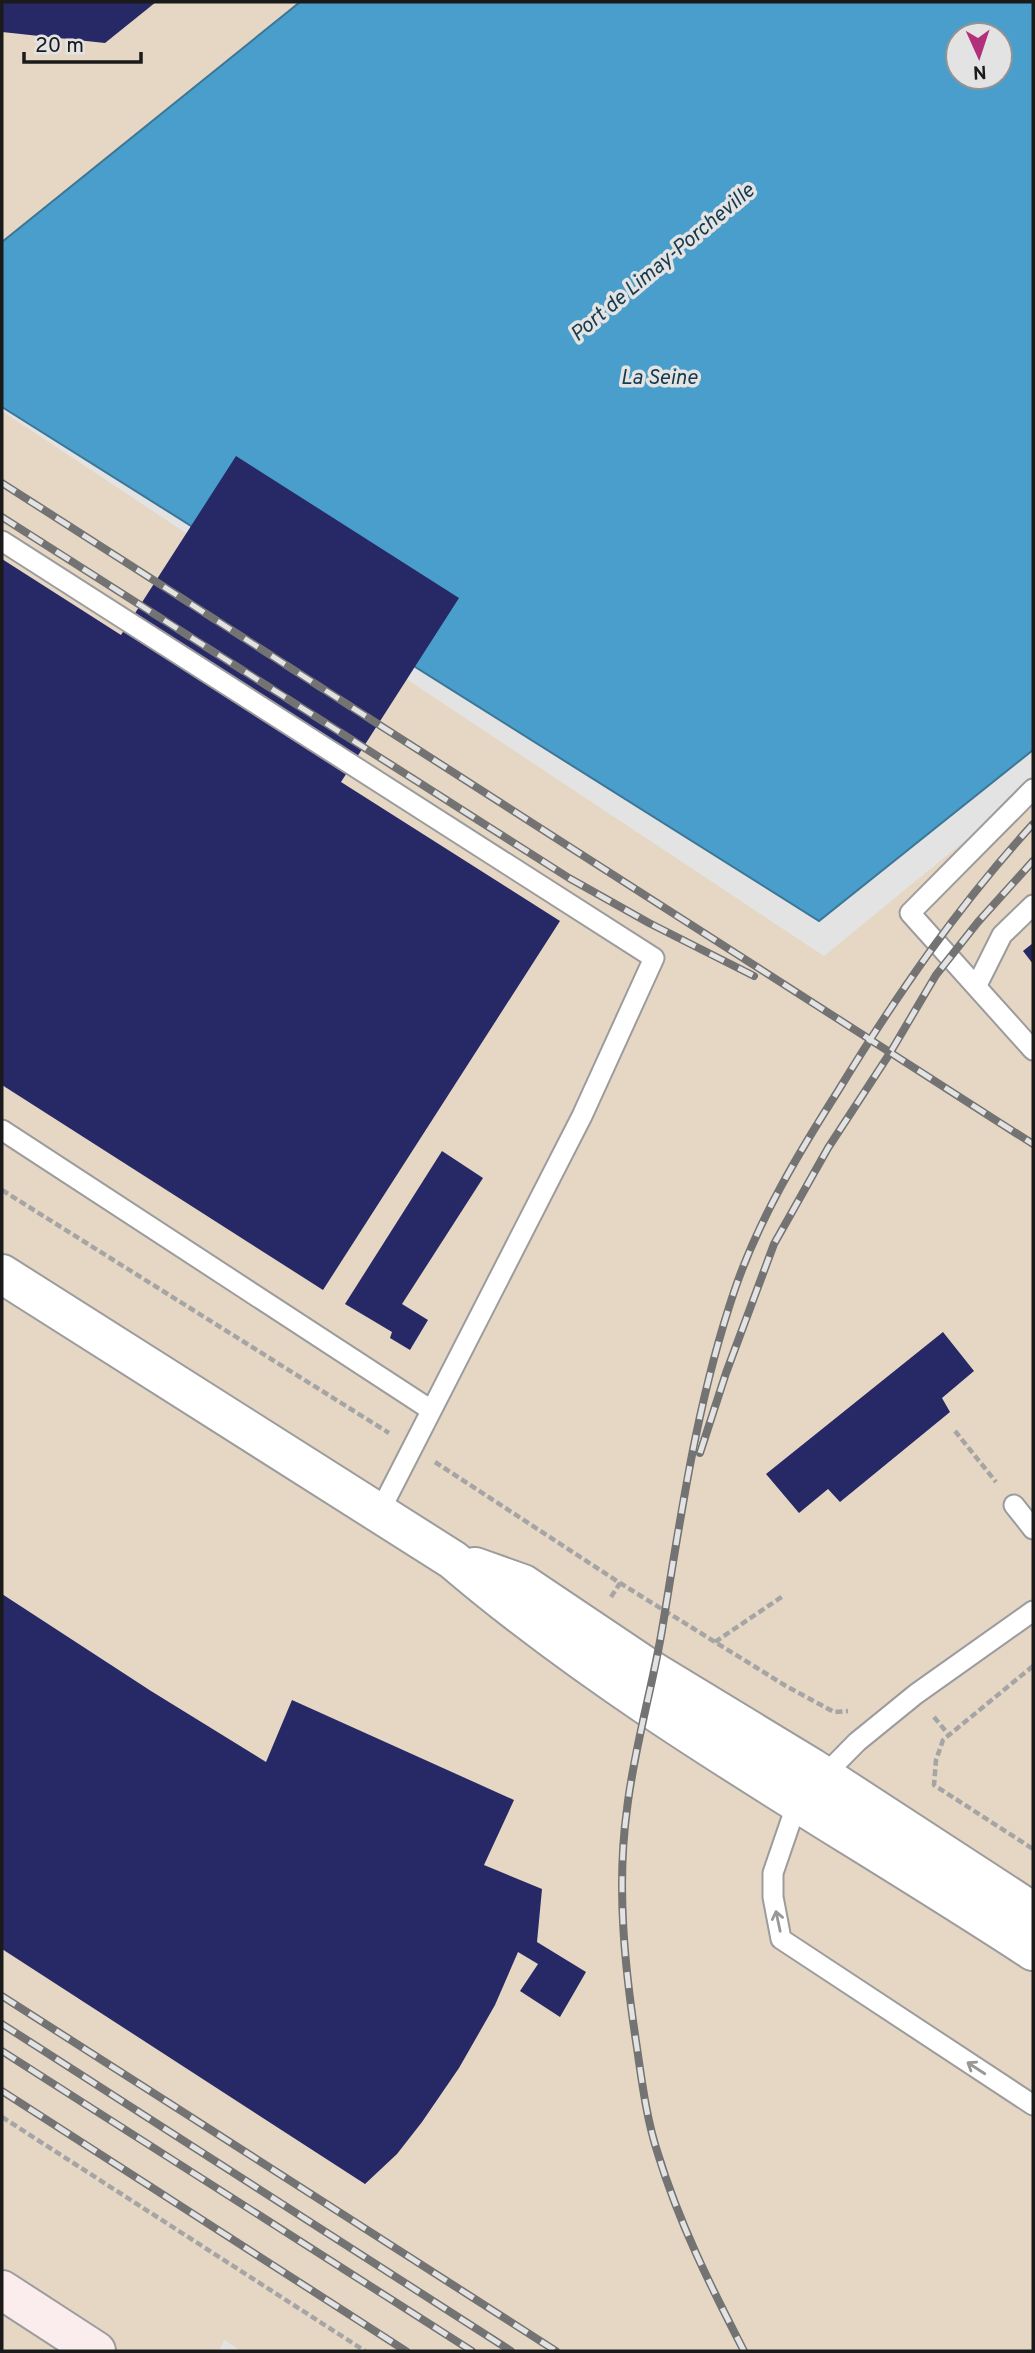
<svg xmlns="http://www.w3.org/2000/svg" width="1035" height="2353" font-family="Overpass,sans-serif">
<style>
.industrial{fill:#e6d7c4}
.water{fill:#4a9ecb;stroke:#3c7696;stroke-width:2;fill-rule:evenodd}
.building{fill:#272966}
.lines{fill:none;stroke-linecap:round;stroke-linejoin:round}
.service-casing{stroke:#9c9c9d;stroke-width:23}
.minor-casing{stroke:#9c9c9d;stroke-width:42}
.secondary-casing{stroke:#9c9c9d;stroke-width:42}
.path{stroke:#a5a5a5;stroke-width:4.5;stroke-dasharray:7 3.5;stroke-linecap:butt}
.service{stroke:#fff;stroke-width:19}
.minor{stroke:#fff;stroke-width:38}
.secondary{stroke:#fbedee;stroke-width:38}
.rail-casing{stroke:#737373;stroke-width:8}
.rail{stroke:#e3e3e4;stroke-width:5;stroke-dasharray:16;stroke-linecap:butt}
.oneway{stroke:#989898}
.labels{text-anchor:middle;stroke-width:7;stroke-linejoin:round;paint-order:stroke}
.water-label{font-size:21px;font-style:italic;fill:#153a4d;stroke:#e3e3e4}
</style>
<rect width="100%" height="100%" fill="#e3e3e4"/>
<g class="industrial">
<polygon points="2,2 300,2 2,242"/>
<polygon points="2,411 824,956 1033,785 1033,2351 241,2351 224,2340 219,2351 2,2351"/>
</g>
<path class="water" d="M300,2H1033V750L819,921L2,407V242ZM958,35H1000V77H958Z"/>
<g class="building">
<polygon points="2,2 156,2 105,43 2,32"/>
<polygon points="236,456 459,598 341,782 560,921 323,1290 2,1085 2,559 121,635"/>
<polygon points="1033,943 1033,964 1023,951"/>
<polygon points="442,1151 483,1178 402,1304 428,1320 410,1350 390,1338 392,1332 345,1304"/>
<polygon points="943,1332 974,1371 942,1398 950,1412 840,1502 828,1489 799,1513 766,1474"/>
<polygon points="2,1594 151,1691 266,1762 292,1700 514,1800 484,1865 542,1889 537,1942 586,1972 560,2017 520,1991 538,1964 518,1952 495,2005 459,2068 422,2122 397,2154 365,2184 2,1949"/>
</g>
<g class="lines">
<g class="service-casing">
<g id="service">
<polyline points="2,541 654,958 582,1116 379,1513"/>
<polyline points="1033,789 910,913 1033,1050"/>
<polyline points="977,985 1002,935 1033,905"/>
<polyline points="2,1130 431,1410"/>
<polyline points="1014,1505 1033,1529"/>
<polyline points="1033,1611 916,1694 857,1742 797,1803 773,1873 773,1897 781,1939 1033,2105"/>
</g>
</g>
<g class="minor-casing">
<g id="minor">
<path d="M2,1274L453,1560C631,1712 838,1823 1033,1951"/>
<polyline points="475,1567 523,1584 654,1672 812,1768 1033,1912"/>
</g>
</g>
<g class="secondary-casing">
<polyline id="secondary" points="2,2290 96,2351"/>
</g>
<g class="path">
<polyline points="2,1190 389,1433"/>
<polyline points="955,1431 996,1482"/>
<polyline points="435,1462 620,1583 786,1686 834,1712 848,1711"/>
<polyline points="611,1597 620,1583"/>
<polyline points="715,1642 783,1596"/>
<polyline points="1033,1666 943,1740 936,1760 934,1785 1033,1849"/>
<polyline points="934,1717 949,1735"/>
<polyline points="2,2117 365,2351"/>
</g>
<use href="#service" class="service"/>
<use href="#minor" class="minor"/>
<use href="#secondary" class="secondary"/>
<g class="rail-casing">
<g id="rail">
<polyline points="2,483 1033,1144"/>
<polyline points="2,517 569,878 649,923 754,976"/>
<polyline points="700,1453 726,1373 774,1244 828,1148 890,1053 936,975 978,922 1033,861"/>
<polyline points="2,1996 556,2351"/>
<polyline points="2,2024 511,2351"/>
<polyline points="2,2051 472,2351"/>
<polyline points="2,2091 406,2351"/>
<path d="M744,2351C711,2287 679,2223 658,2154C647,2121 642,2083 637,2048C625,1970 616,1888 627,1809C634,1749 652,1689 662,1630C681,1515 697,1400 735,1289C759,1219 798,1154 838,1091C896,996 958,906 1033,824"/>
</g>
</g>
<use href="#rail" class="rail"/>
</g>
<defs><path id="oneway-shaft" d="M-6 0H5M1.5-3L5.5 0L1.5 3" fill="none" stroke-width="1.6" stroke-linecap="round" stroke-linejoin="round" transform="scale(1.75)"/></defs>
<g class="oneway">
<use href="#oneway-shaft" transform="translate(778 1921) rotate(-102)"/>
<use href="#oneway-shaft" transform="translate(976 2068) rotate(-147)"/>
</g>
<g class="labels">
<g class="water-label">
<text transform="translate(662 262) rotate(-40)" y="7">Port de Limay-Porcheville</text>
<text x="659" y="384">La Seine</text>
</g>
</g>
<rect width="1035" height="2353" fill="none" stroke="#1a1a1a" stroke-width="7"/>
<g transform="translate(979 56) rotate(177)"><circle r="33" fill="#e3e3e4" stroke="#939393" stroke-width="2"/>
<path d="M0-5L12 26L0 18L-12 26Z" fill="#b2307a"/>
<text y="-10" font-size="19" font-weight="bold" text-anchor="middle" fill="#1a1a1a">N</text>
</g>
<path d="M24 52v10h117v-10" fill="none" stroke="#1a1a1a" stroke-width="3.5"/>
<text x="35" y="52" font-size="21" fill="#1a1a1a" stroke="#e3e3e4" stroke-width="5" paint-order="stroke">20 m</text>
</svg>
